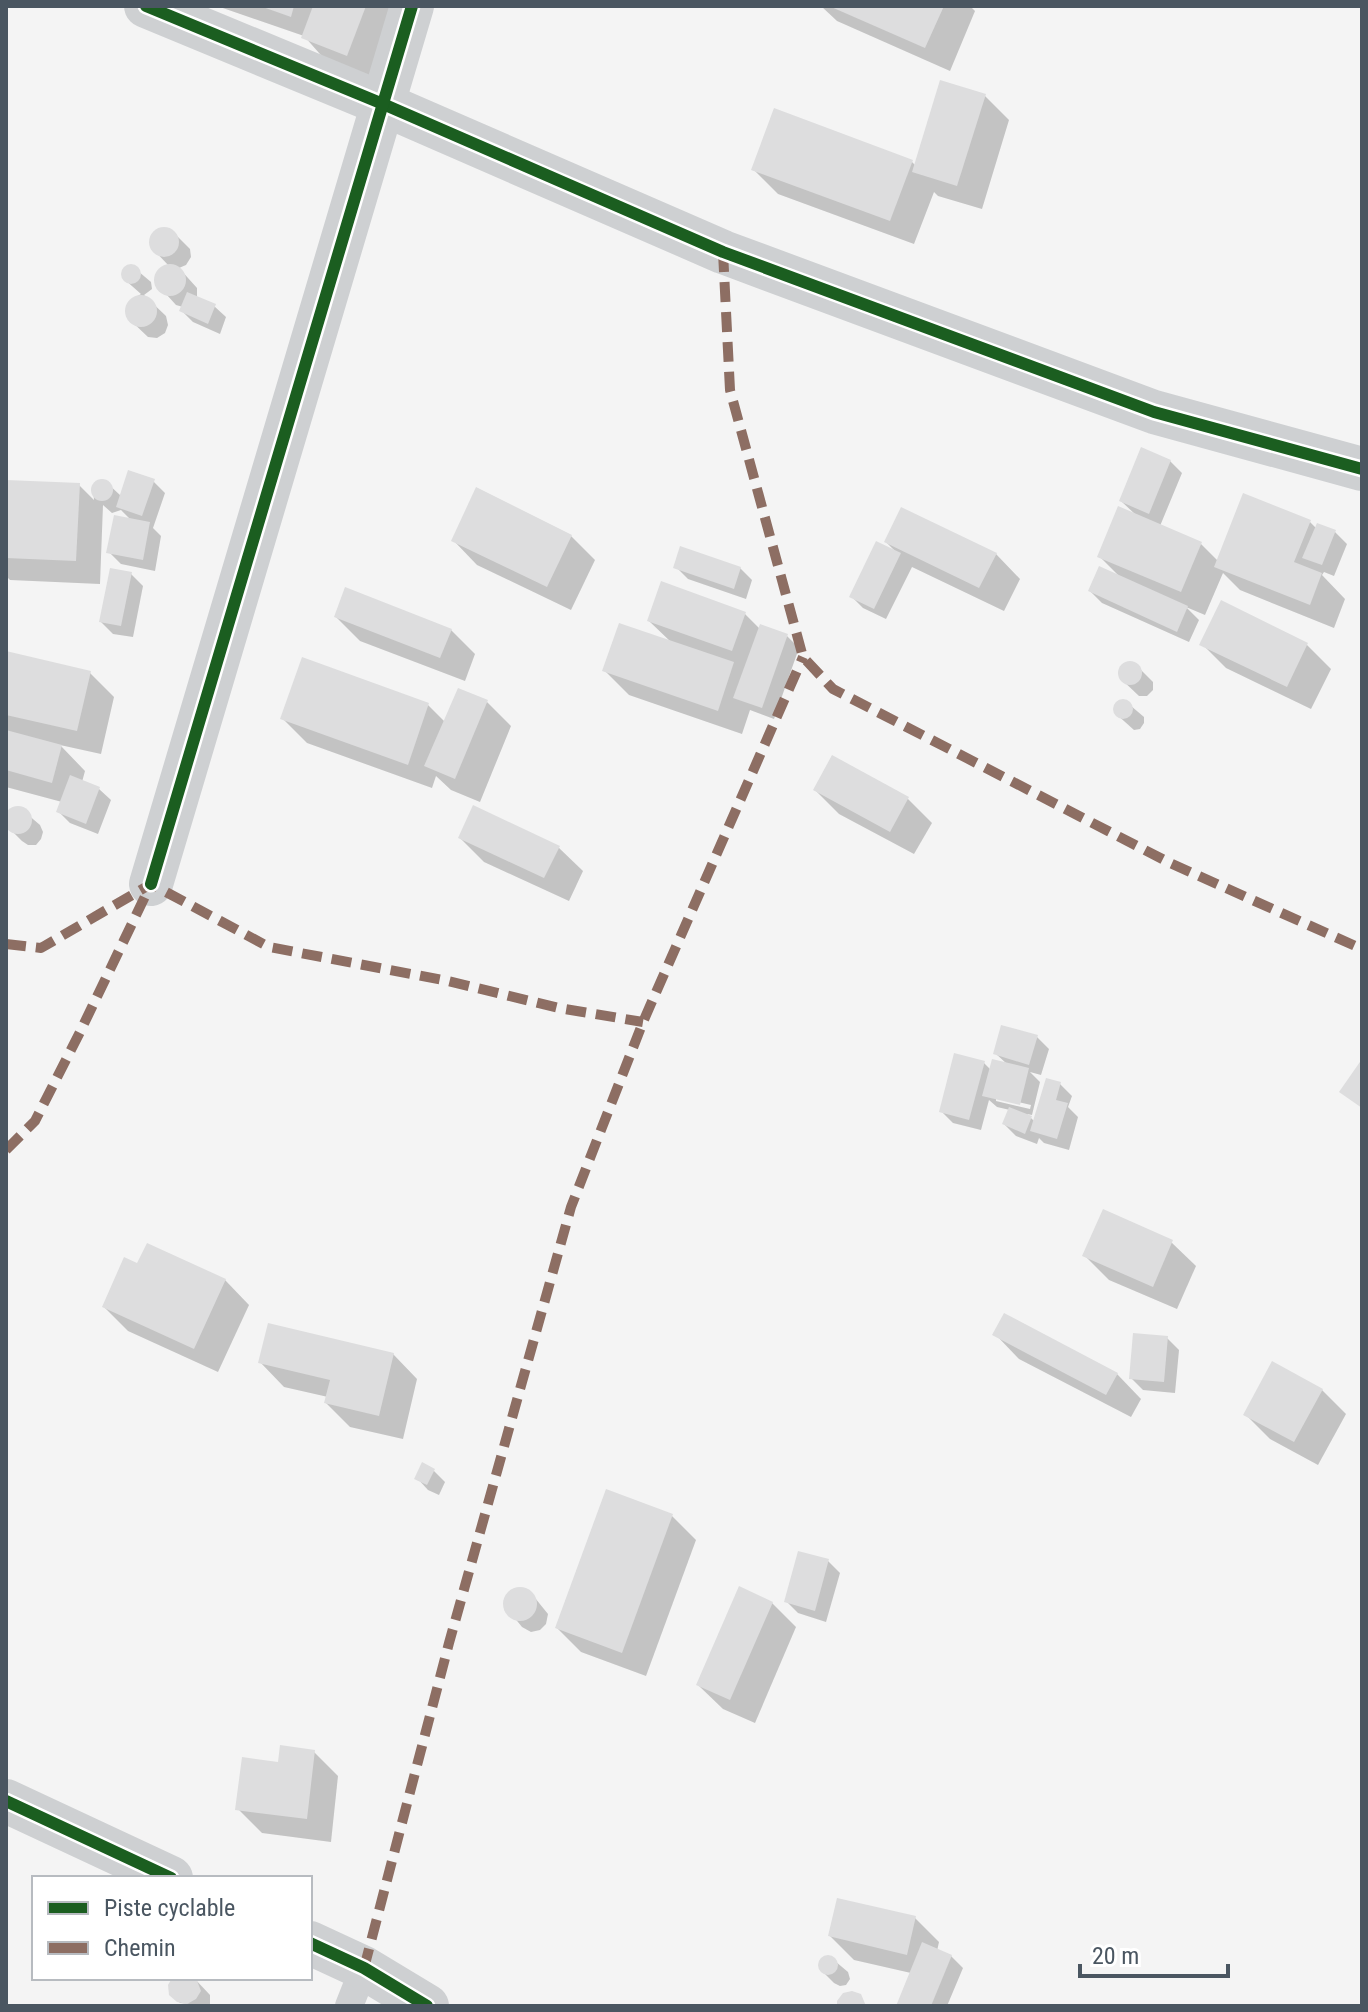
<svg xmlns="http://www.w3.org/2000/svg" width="1368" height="2012" font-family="'Roboto Condensed',sans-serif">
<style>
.shadow{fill:#0003;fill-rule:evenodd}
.building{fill:#ddddde}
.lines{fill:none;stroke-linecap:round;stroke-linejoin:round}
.service{stroke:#ced0d2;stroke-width:28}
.minor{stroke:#ced0d2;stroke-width:44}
.quiet{stroke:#8d6e63;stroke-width:10;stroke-dasharray:20 10;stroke-linecap:butt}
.cycleway-casing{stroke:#fff;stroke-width:17}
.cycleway{stroke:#1b5e20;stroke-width:12}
</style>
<rect width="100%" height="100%" fill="#f4f4f4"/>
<g class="shadow">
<polygon points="217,6 398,6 372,79 327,62 304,36"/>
<polygon points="821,6 970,6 975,11 950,71 837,21"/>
<polygon points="985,96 1009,120 982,209 938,196 934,192 914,244 778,194 754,170 912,162 916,166"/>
<polygon points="162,228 171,230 190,249 191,257 186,265 179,268 197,288 197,298 214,306 226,317 220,334 193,322 181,310 183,307 176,305 157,284 157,276 162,269 169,266 151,247 150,239 154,232"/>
<polygon points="132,266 151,282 152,289 144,295 166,316 168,325 165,333 157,338 148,337 128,318 126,309 130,301 141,294 124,279 122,272 126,267"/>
<polygon points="1170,461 1182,473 1160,526 1201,544 1218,561 1310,522 1317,529 1335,532 1347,544 1334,576 1324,572 1322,575 1345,599 1334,628 1240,590 1223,573 1205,615 1186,607 1199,620 1189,642 1102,603 1090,591 1120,577 1099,556 1137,516 1121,501"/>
<polygon points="105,481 121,496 153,481 165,493 153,528 161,536 155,571 121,564 109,552 132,521 121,510 112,513 103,505 100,584 10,580 6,576 6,482 79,485 94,500 93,487 97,482"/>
<polygon points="571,536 595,560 571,610 477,565 453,540"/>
<polygon points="886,542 996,554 1020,579 1004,611 912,567 886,619 863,608 851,596 896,552"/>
<polygon points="676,567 740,568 752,580 746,599 688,579"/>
<polygon points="131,574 143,586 133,637 113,634 101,622"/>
<polygon points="745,614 760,629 787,636 799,648 774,719 750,710 742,734 629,695 605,671 672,643 649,621"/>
<polygon points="336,617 451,630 475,654 465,681 360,641"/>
<polygon points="1202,644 1307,645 1331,669 1311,709 1226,668"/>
<polygon points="6,653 90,673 114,697 101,754 60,745 85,771 82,782 99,789 111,800 98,834 70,823 59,812 62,802 6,787"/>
<polygon points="1134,663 1153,682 1153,690 1147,696 1139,696 1120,678 1120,670 1126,664"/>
<polygon points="1124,700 1144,717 1144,723 1140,729 1134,730 1115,713 1114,706 1118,701"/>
<polygon points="487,702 511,726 480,802 451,790 436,776 432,788 307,743 283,719 428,705 445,722"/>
<polygon points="815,790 907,798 932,823 914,854 839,814"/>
<polygon points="20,808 40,825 43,832 41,839 36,845 28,845 22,841 7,826 6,831 7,814"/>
<polygon points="460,838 558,847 583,871 569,901 484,862"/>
<path d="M1037,1037L1049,1049L1041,1075L1030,1072L1040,1082L1032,1115L1027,1114L1035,1122L1060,1084L1072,1096L1068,1107L1078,1117L1069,1150L1044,1143L1039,1138L1037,1144L1016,1136L1004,1124L1010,1110L997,1107L989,1100L981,1130L953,1123L941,1111L984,1063L991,1070L1007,1064L995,1053ZM996,1097L1031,1105L1030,1109L996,1101Z"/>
<polygon points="1171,1242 1196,1266 1177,1309 1109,1280 1085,1256"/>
<polygon points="138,1265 225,1280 249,1305 218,1372 128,1331 104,1307"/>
<polygon points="995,1334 1117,1374 1141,1399 1131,1417 1019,1359"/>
<polygon points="1167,1338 1179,1350 1175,1393 1143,1390 1131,1378"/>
<polygon points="393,1354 417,1379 403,1439 350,1427 326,1403 328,1397 284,1387 260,1362"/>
<polygon points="1322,1390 1346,1414 1318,1465 1270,1439 1246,1415"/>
<polygon points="433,1470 445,1482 439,1495 428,1490 417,1478"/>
<polygon points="672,1516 696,1540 646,1676 581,1652 557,1628"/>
<polygon points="828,1561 840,1573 826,1622 798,1613 786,1601"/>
<polygon points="522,1589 531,1593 548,1614 546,1624 540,1630 531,1632 522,1627 505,1606 506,1597 513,1590"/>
<polygon points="772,1603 796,1627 755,1723 723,1709 698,1685"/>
<polygon points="314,1752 338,1776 331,1842 262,1833 238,1809"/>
<polygon points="915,1918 939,1942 937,1951 951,1956 963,1968 947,2006 898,2006 911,1973 854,1960 830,1936"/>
<polygon points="829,1956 848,1972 850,1979 846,1985 840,1986 834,1983 821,1970 819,1963 823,1958"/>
<polygon points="174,1978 194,1978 210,1995 210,2006 180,2003 171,1994"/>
</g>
<g class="building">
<polygon points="260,6 294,6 291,17"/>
<polygon points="313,6 366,6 347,56 301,38"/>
<polygon points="829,6 944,6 925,48"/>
<polygon points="940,80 986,94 957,186 912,172"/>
<polygon points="774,108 913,160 890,221 751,170"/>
<circle cx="164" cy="242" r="15"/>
<circle cx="131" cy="274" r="10"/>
<circle cx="170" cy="280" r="16"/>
<polygon points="187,292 216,304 208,324 179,311"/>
<circle cx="141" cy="311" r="16"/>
<polygon points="1141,447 1171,460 1149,514 1119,501"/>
<polygon points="128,470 155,479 142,516 116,507"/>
<circle cx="102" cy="490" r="11"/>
<polygon points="6,480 80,483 76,561 6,558"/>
<polygon points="476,487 572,535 547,587 451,541"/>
<polygon points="1243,493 1311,520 1294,562 1322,573 1310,605 1214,567"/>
<polygon points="1118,506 1202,542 1181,592 1097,557"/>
<polygon points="901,507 997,553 979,588 884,542"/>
<polygon points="114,515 150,522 143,560 106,553"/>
<polygon points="1317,523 1336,530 1322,565 1302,558"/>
<polygon points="876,541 901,553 874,609 849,597"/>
<polygon points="680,546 741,567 734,589 673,568"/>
<polygon points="1099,566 1188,606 1177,632 1088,591"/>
<polygon points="110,568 132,572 121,626 99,622"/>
<polygon points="661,581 746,612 732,651 647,621"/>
<polygon points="345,587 452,629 440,658 334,617"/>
<polygon points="1221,600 1308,643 1287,687 1199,645"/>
<polygon points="619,623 734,662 718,711 602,671"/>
<polygon points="760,624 788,634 762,708 733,698"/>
<polygon points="6,651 91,671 77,731 6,715"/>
<polygon points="302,657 429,703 408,765 280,719"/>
<circle cx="1130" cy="673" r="12"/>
<polygon points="458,688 488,700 455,779 424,766"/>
<circle cx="1123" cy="709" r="10"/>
<polygon points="6,730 62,745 52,783 6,770"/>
<polygon points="832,755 909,797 890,832 813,790"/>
<polygon points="70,775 100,787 86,824 56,812"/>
<polygon points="473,805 560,846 544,878 458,838"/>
<circle cx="18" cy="820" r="14"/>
<polygon points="1001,1025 1038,1035 1029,1065 993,1054"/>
<polygon points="954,1053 985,1061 969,1120 939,1112"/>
<polygon points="992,1059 1029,1068 1020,1105 982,1096"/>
<polygon points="1362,1059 1362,1108 1339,1092"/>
<polygon points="1046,1078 1061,1082 1056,1100 1068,1103 1057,1139 1030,1131"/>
<polygon points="1009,1107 1032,1116 1025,1134 1002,1124"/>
<polygon points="1103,1209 1173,1240 1153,1287 1082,1256"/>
<polygon points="147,1243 226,1279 194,1349 102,1307 124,1257 137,1263"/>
<polygon points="1004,1313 1118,1373 1106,1395 992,1335"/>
<polygon points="268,1323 394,1353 379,1416 324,1403 330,1380 258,1363"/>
<polygon points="1133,1333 1168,1336 1164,1382 1129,1379"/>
<polygon points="1272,1361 1323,1389 1294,1442 1243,1415"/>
<polygon points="422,1462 435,1469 427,1485 414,1479"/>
<polygon points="606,1489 673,1514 622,1653 555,1628"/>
<polygon points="798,1551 829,1559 815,1611 784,1602"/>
<polygon points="739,1586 773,1602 730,1700 696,1685"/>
<circle cx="520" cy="1604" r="17"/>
<polygon points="280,1745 315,1750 307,1819 235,1810 242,1757 278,1762"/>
<polygon points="837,1898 916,1916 907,1955 828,1936"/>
<polygon points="922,1942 952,1955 931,2006 896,2006"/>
<circle cx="828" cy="1965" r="10"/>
<polygon points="172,1978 196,1978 201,1991 196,1999 187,2004 177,2002 169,1995 168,1985"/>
<polygon points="852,1991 861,1994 866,2006 837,2006 837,2001 843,1993"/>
</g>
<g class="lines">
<polyline class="service" points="349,2006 364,1968"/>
<g class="minor">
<polyline points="146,6 383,104 723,252 1154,412 1362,469"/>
<polyline points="151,884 412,6"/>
<polyline points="6,1801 171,1878"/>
<polyline points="310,1943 364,1968 427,2006"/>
</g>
<g class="quiet">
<polyline points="723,252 730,390 803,657 833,689 1170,863 1362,949"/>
<polyline points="6,944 41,948 151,884 269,947 448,981 559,1008 643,1022"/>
<polyline points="6,1150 35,1121 80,1032 151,884"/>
<polyline points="364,1968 449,1643 571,1207 643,1022 803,657"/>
</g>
<g class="cycleway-casing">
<g id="cycleway">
<polyline points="146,6 383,104 723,252 1154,412 1362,469"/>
<polyline points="151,884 412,6"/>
<polyline points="6,1801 171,1878"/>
<polyline points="310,1943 364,1968 427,2006"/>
</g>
</g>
<use href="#cycleway" class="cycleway"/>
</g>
<rect width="1368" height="2012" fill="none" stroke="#4a5661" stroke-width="16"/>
<rect x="32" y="1876" width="280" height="104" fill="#ffffff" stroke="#b7bbc0" stroke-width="2"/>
<rect x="48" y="1902" width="40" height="12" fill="#1b5e20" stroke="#b7bbc0" stroke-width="2"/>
<text x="104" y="1916" font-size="24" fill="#4a5661">Piste cyclable</text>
<rect x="48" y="1942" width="40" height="12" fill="#8d6e63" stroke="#b7bbc0" stroke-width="2"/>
<text x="104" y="1956" font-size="24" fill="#4a5661">Chemin</text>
<path d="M1080 1964v12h148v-12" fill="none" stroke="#4a5661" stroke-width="4"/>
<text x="1092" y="1964" font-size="24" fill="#4a5661" stroke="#ffffff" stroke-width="6" paint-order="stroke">20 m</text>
</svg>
